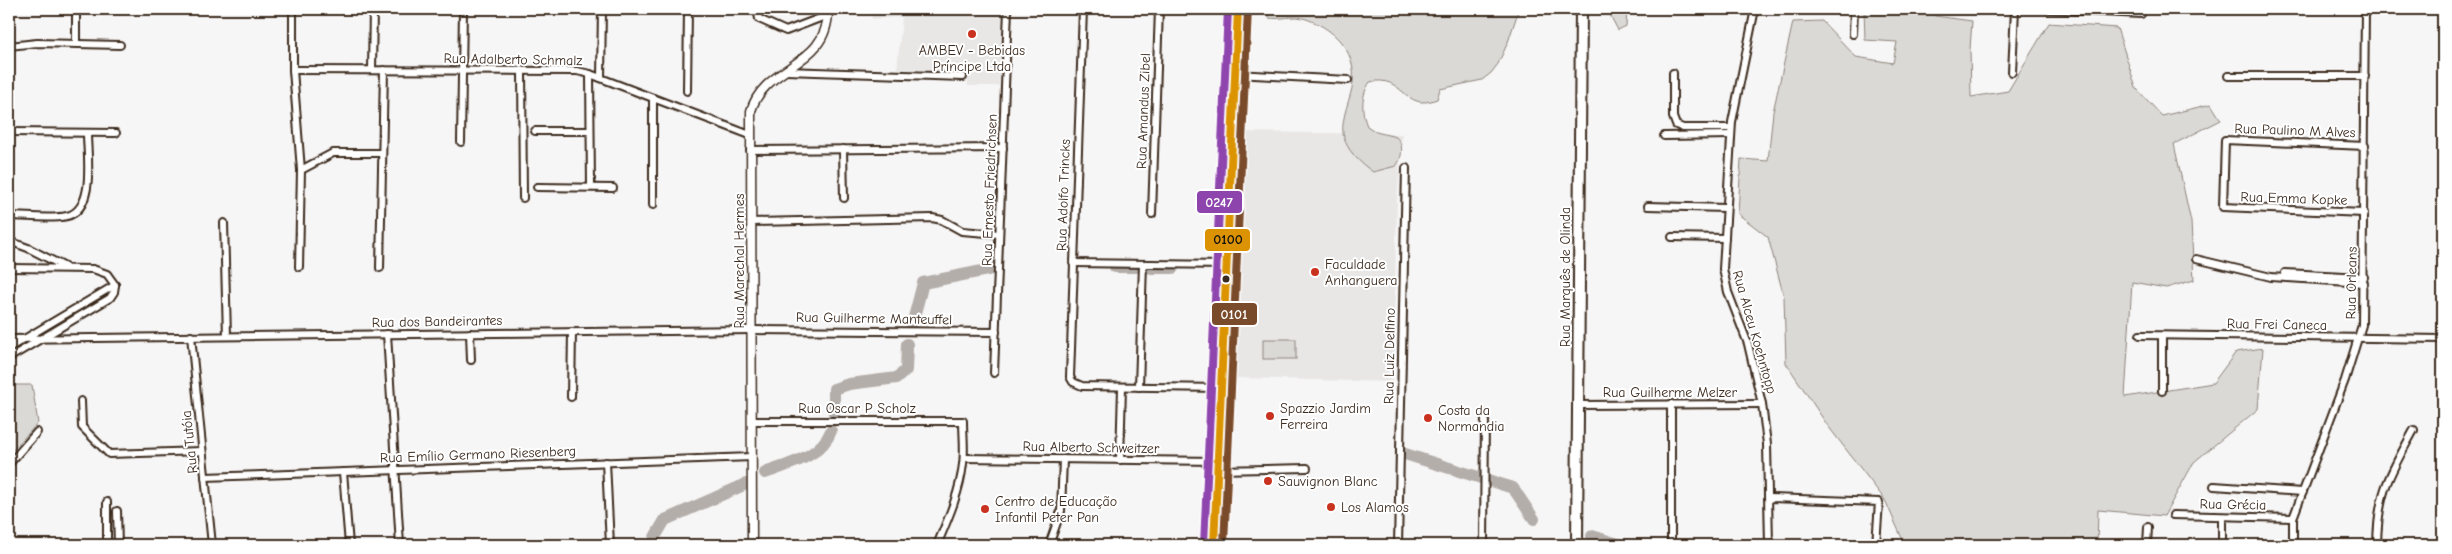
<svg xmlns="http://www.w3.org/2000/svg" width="2452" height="554" font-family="'Comic Neue',sans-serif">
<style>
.built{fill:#e9e7e6}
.green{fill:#dbd9d6;stroke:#8b827a}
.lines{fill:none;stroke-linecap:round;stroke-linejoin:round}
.river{stroke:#b4aeaa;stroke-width:12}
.minor-casing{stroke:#3b2a1e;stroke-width:10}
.tertiary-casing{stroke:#3b2a1e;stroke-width:11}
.secondary-casing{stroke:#3b2a1e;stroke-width:12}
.primary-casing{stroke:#3b2a1e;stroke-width:14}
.minor{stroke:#fff;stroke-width:6}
.tertiary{stroke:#fff;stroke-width:8}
.secondary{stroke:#fff;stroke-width:9}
.primary{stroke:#fff;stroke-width:10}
.bus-1-casing{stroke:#fff;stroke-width:11}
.bus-2-casing{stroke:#fff;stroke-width:11}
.bus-3-casing{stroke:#fff;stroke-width:11}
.bus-1{stroke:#db9304;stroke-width:8}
.bus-2{stroke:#7a4b2a;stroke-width:8}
.bus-3{stroke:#8e44ad;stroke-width:8}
.poi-dot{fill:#c8321e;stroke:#fff;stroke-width:2}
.bus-dot{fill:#3b2a1e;stroke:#fff;stroke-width:2}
.labels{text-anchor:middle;stroke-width:4;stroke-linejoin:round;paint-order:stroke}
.poi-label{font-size:14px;fill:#3b2a1e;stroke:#fff;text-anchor:start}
.street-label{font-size:14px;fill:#3b2a1e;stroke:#fff}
.line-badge{stroke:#fff;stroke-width:2}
.badge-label{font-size:14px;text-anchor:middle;font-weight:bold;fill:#fff}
.pale-badge-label{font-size:14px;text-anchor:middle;font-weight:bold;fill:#111}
</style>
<rect width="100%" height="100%" fill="#f7f6f6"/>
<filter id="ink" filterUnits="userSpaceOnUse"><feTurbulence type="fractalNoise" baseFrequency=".02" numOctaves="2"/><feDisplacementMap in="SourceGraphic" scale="10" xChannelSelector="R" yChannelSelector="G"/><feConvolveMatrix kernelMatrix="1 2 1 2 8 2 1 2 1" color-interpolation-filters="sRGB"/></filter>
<g filter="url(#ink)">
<g class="built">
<polygon points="870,9 1003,9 999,86 968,86 967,73 897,69 902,17 872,19"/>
<polygon points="1243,132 1402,134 1397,202 1393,368 1388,368 1389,379 1392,380 1392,382 1235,378 1235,370 1232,369"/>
</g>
<g class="green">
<path d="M1267,9H1519L1508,42L1498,64L1491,73L1482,80L1440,89L1437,99C1403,113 1405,74 1370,82C1361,95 1361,111 1367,126L1376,132L1396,137C1404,144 1403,157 1396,166L1373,172C1360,163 1346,150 1343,134C1341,116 1351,99 1353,82C1357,50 1331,26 1303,18C1292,15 1281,20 1269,18Z"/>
<polygon points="1610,9 1627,9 1626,26 1618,30 1611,17"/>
<polygon points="1864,9 1933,9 1935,16 1972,21 1970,49 1971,97 2008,91 2049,23 2117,28 2136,88 2162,116 2211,104 2221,120 2174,144 2191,222 2194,280 2166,288 2132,282 2125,397 2213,383 2236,352 2263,348 2258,409 2194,462 2164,516 2098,510 2097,545 1905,545 1885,500 1828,426 1786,363 1784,297 1768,237 1738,214 1741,159 1768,161 1773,112 1793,22 1822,21 1856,57 1893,63 1897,42 1865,40"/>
<rect x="1263" y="339" width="33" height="20"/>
<polygon points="9,385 32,385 38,423 9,454"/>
</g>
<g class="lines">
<g class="river">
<polyline points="1115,267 1136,267"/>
<polyline points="1151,268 1173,268"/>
<polyline points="912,325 923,283 992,269"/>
<polyline points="834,414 834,389 849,384 897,378 906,370 907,344"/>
<polyline points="1405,454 1513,488 1534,519"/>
<path d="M765,473C789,464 821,457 831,431"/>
<polyline points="1592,536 1621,545"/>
<polyline points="655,545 655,537 665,520 746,484"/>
</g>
<g class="minor-casing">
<g id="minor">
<polyline points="293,9 293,70 301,170 299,267"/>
<polyline points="757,9 759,19 786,31 828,15"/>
<polyline points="1083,9 1070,377 1073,382 1082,386 1221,388"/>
<polyline points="1755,9 1732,122 1723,269 1728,292 1748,344 1762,404 1767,444 1769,545"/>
<polyline points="2047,9 2141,14 2141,9"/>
<polyline points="1853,34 1854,9"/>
<polyline points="76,44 76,9"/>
<polyline points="9,46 37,43 120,45"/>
<polyline points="293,70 577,71 590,74 750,135"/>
<polyline points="372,70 373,9"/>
<polyline points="522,70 523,198"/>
<polyline points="786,71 963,77"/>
<polyline points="2012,72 2015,9"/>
<polyline points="1673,73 1673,117 1676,125 1683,128 1731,128"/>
<polyline points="590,74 591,187"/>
<polyline points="1235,74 1348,80"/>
<polyline points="2228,76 2365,76"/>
<polyline points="601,78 602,9"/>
<polyline points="687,91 688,9"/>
<polyline points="653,98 653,205"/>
<polyline points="535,131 590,131"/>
<polyline points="9,132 116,133"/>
<polyline points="1664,136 1731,135"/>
<polyline points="461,142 463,9"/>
<polyline points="843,149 844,198"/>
<polyline points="750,150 1003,148"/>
<polyline points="301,170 333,153 382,153"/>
<polyline points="537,187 613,188"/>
<polyline points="1648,206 1726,208"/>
<polyline points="2364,213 2223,207 2225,140 2365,146"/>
<polyline points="1152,214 1159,9"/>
<path d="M9,216C27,216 49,220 67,216C96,209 87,156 87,133"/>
<polyline points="751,222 932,218 942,220 962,231 999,234"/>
<polyline points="224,223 227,336"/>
<polyline points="1672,237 1725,238"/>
<polyline points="9,241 28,248 65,267"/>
<polyline points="2196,259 2271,277 2364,283"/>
<polyline points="1073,263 1227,265"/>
<polyline points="9,268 93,269 107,274 115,285"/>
<polyline points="380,268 384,70"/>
<polyline points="2285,273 2364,277"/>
<polyline points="470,333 471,360"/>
<polyline points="387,334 400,545"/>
<polyline points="2140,335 2443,339"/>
<polyline points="191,336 212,545"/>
<polyline points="2162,336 2162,391"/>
<polyline points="9,339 752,330 996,332"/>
<polyline points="9,348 115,285"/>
<polyline points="9,358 110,298 114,292 115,285"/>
<polyline points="994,373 1008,9"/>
<polyline points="1139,387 1143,264"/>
<polyline points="571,397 572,332"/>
<polyline points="81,401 82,427 109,454 202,451"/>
<polyline points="1671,404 1671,545"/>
<polyline points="1578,405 1762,404"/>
<path d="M752,421H963C963,435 965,450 963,464C960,492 948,519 937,545"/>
<polyline points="964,458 1218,461"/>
<polyline points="1120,460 1122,387"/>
<polyline points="606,462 610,545"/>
<polyline points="9,464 37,432"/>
<polyline points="1218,470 1307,468"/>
<polyline points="343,472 349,545"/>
<polyline points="205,477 752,457"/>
<polyline points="2214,486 2303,492"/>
<polyline points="1769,498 1879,502 1876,545"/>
<polyline points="117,511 118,545"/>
<polyline points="2173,515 2293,518"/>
<polyline points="107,545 107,502"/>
<polyline points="1049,545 1061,511 1063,459"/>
<polyline points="1398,545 1406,168"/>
<polyline points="1484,545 1485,414"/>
<polyline points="2147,545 2148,527"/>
<polyline points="2222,545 2222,517"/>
<polyline points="2293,545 2293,518 2345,380 2362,325 2365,9"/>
<path d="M2377,545C2378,491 2389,476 2414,430"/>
</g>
</g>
<g class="tertiary-casing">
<path id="tertiary" d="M752,545L751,111C765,63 829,68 828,9"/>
</g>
<g class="secondary-casing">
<polyline id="secondary" points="1214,545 1238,9"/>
</g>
<g class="primary-casing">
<polyline id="primary" points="1577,545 1581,9"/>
</g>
<use href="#minor" class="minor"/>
<use href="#tertiary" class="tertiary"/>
<use href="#secondary" class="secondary"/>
<use href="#primary" class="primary"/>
<g class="bus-1-casing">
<polyline id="bus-1" points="1214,545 1238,9"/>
</g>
<g class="bus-2-casing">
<polyline id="bus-2" points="1224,545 1248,9"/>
</g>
<g class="bus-3-casing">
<polyline id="bus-3" points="1204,545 1228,9"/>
</g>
<use href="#bus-1" class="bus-1"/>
<use href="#bus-2" class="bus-2"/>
<use href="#bus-3" class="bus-3"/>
</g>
</g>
<g class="poi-dot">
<circle cx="972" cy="34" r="5"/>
<circle cx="1315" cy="272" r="5"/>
<circle cx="1270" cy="416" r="5"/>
<circle cx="1428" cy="418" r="5"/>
<circle cx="1268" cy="481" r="5"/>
<circle cx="1331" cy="507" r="5"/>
<circle cx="985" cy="509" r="5"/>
</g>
<circle class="bus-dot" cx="1226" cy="279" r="4.5"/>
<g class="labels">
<g class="poi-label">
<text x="972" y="55" text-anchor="middle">AMBEV - Bebidas<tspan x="972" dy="16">Príncipe Ltda</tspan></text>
<text x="1325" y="269">Faculdade<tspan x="1325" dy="16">Anhanguera</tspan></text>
<text x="1280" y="413">Spazzio Jardim<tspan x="1280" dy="16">Ferreira</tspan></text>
<text x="1438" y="415">Costa da<tspan x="1438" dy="16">Normandia</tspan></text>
<text x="1278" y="486">Sauvignon Blanc</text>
<text x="995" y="506">Centro de Educação<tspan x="995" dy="16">Infantil Peter Pan</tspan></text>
<text x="1341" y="512">Los Alamos</text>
</g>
<g class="street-label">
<text transform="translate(513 59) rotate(1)" y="5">Rua Adalberto Schmalz</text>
<text transform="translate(1143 111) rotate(-88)" y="5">Rua Amandus Zibel</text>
<text transform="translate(2295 130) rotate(2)" y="5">Rua Paulino M Alves</text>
<text transform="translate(989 190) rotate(-88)" y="5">Rua Ernesto Friedrichsen</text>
<text transform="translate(1063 195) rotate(-88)" y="5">Rua Adolfo Trincks</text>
<text transform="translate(2294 198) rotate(2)" y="5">Rua Emma Kopke</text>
<text transform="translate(739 261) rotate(-90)" y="5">Rua Marechal Hermes</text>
<text transform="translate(1565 277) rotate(-90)" y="5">Rua Marquês de Olinda</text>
<text transform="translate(2351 283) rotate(-89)" y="5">Rua Orleans</text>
<text transform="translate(874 318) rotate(1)" y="5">Rua Guilherme Manteuffel</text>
<text transform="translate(437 321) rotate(-1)" y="5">Rua dos Bandeirantes</text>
<text transform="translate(2277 324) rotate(1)" y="5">Rua Frei Caneca</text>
<text transform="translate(1755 332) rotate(74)" y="5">Rua Alceu Koehntopp</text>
<text transform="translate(1389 356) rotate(-89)" y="5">Rua Luiz Delfino</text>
<text x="1670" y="397">Rua Guilherme Melzer</text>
<text x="857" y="413">Rua Oscar P Scholz</text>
<text transform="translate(189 442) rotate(-96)" y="5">Rua Tutóia</text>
<text transform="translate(1091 447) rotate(1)" y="5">Rua Alberto Schweitzer</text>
<text transform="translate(478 454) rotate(-2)" y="5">Rua Emílio Germano Riesenberg</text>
<text transform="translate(2233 504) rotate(1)" y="5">Rua Grécia</text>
</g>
</g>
<g class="line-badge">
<rect x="1196" y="190" width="47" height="24" rx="5" fill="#8e44ad"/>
<rect x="1204" y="228" width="47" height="24" rx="5" fill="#db9304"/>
<rect x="1211" y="302" width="47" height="24" rx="5" fill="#7a4b2a"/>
</g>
<g class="badge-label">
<text x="1219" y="207">0247</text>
<text x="1234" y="319">0101</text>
</g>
<g class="pale-badge-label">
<text x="1228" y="244">0100</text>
</g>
<rect width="2452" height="554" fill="none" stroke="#fff" stroke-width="30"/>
<rect x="15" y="15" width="2422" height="524" fill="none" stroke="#3b2a1e" stroke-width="2" filter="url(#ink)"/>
</svg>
